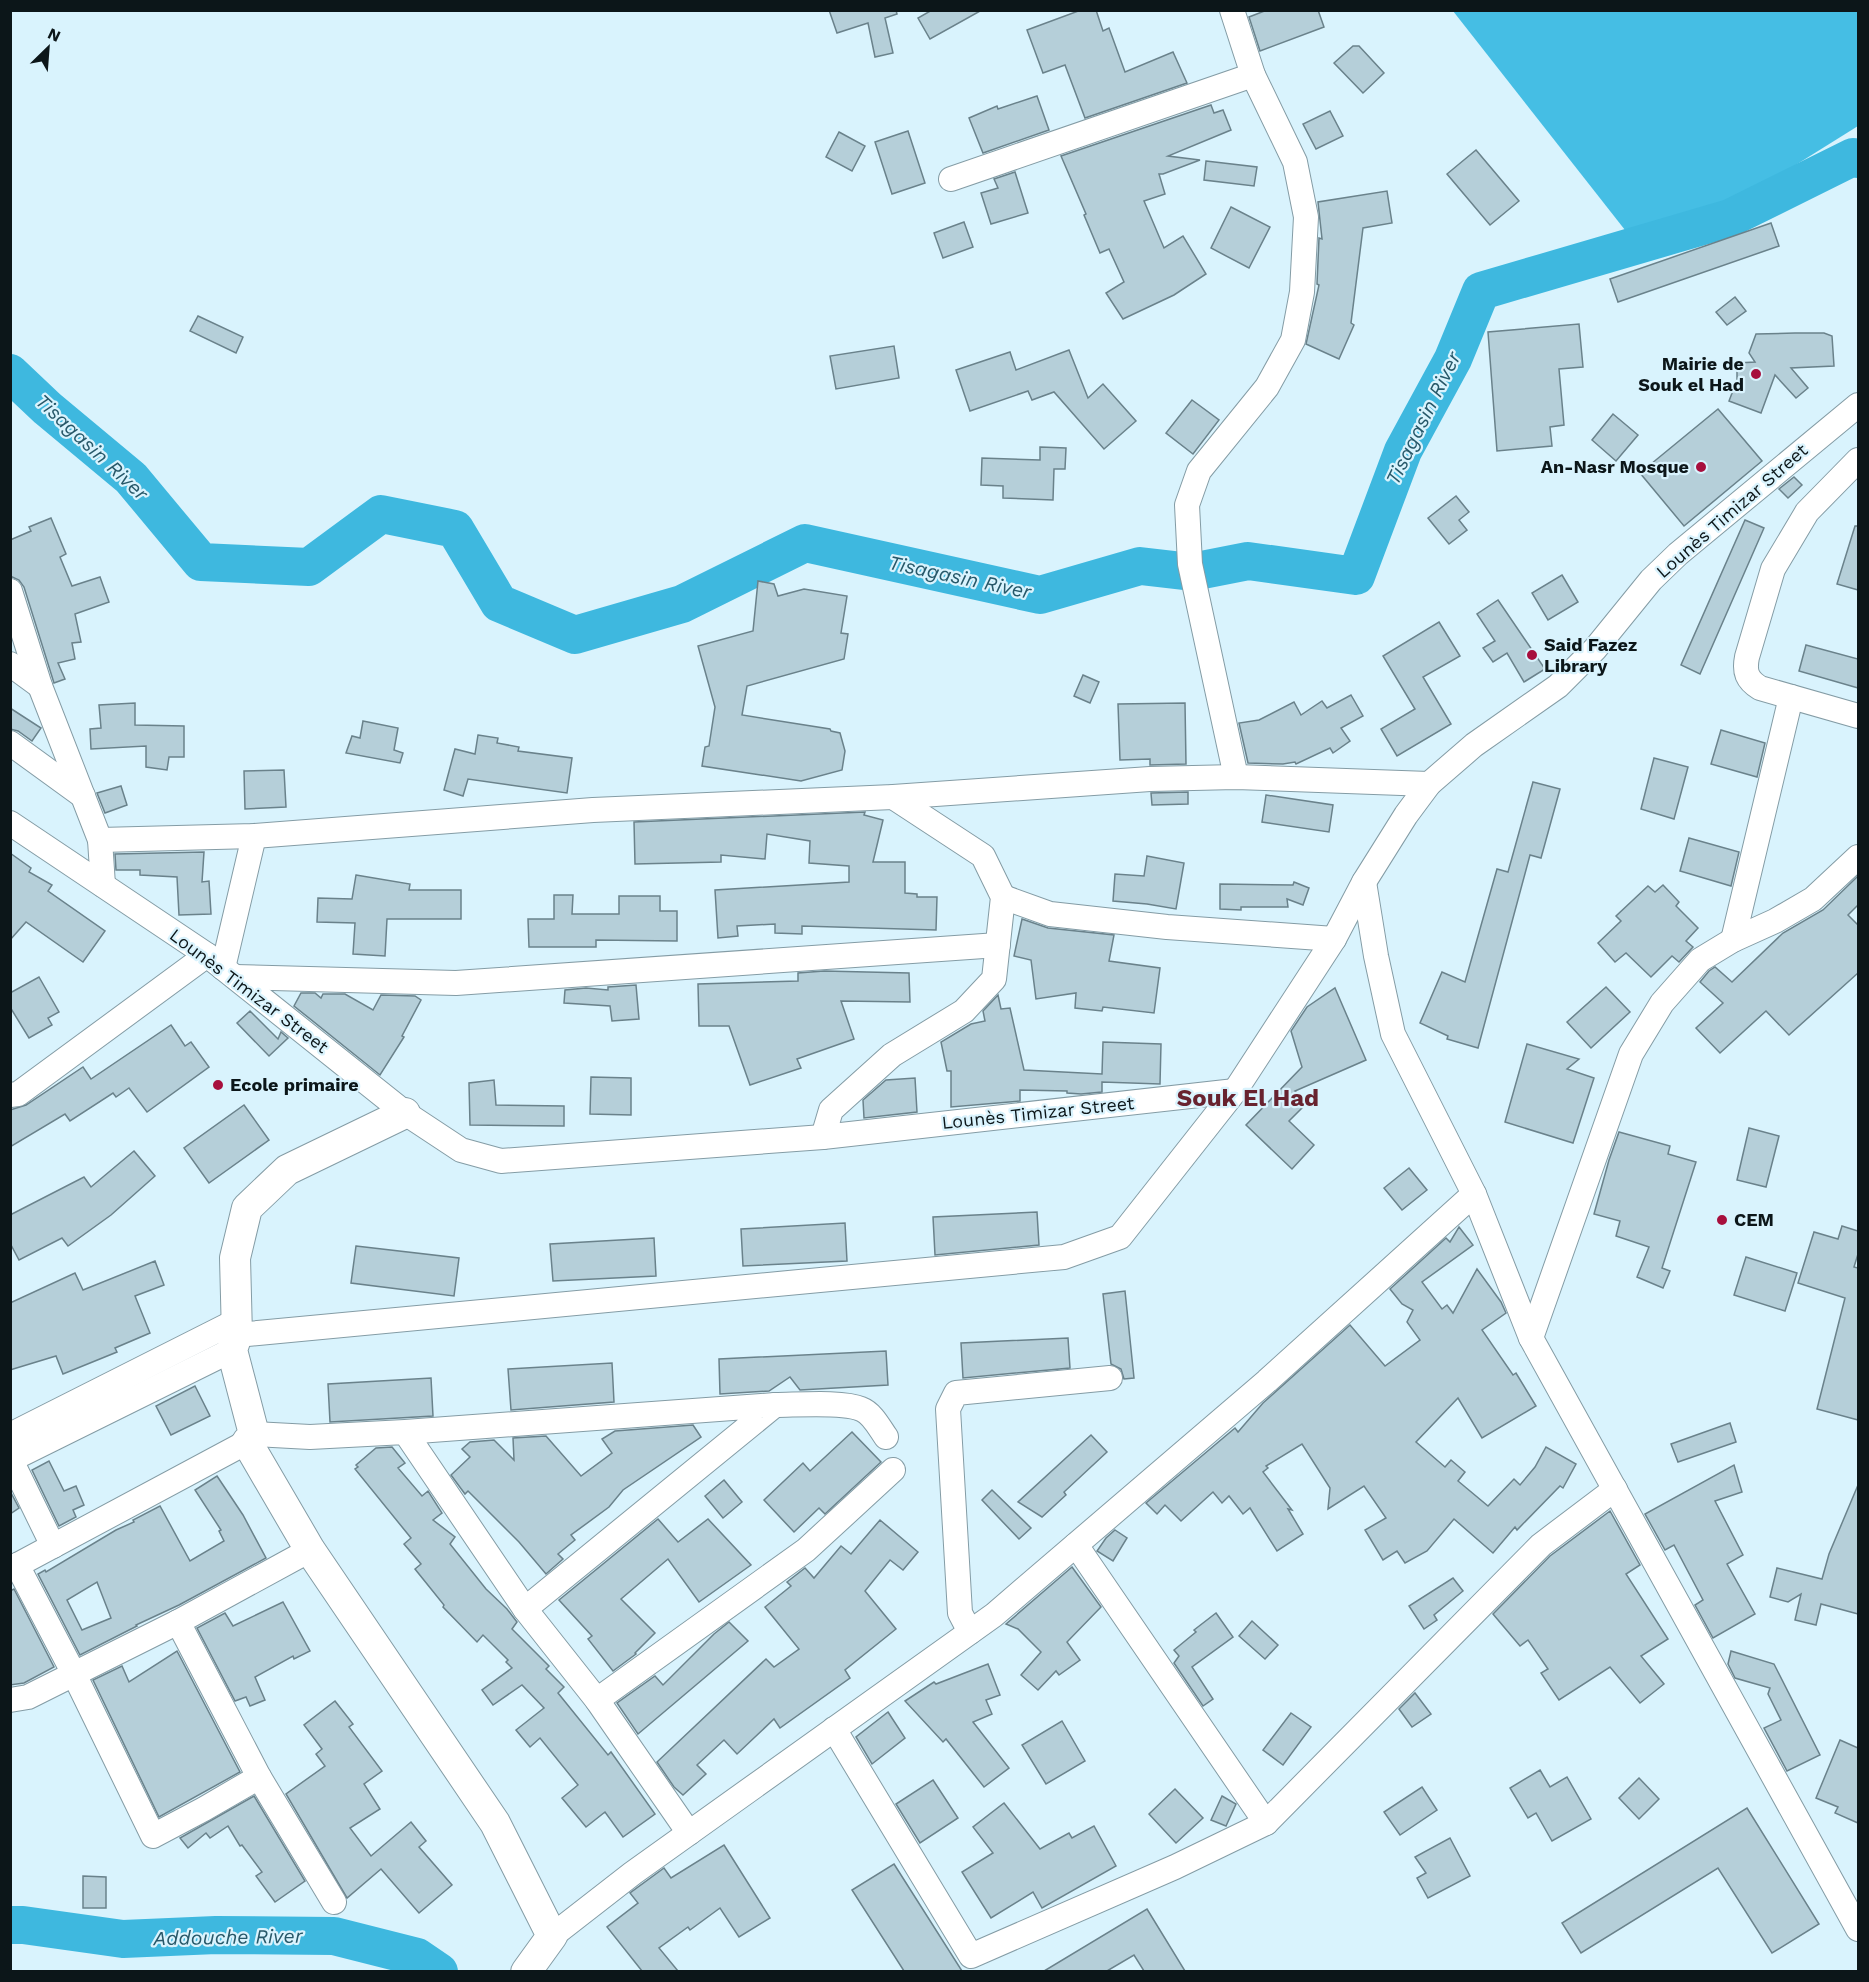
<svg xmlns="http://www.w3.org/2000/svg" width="1869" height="1982" font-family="'Work Sans',sans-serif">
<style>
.forest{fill:#45bee4}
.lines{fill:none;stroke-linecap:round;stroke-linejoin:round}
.river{stroke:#3eb8df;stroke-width:38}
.building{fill:#b5cfd9;stroke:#6a828b;stroke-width:1.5;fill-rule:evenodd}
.minor-casing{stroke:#849ca5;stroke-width:26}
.tertiary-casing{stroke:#849ca5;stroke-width:32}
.minor{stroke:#fff;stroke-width:24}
.tertiary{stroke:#fff;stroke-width:30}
.poi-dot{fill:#a70f3d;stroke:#d9f3fd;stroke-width:2}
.labels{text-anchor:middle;stroke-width:4.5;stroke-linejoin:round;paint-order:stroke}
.poi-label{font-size:18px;font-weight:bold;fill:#0c1619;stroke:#d9f3fd;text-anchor:start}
.street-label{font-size:18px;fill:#0c1619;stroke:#d9f3fd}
.water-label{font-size:20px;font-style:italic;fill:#275869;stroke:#d9f3fd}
.district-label{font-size:24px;font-weight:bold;fill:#68232f;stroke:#d9f3fd}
</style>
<rect width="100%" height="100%" fill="#d9f3fd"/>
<polygon class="forest" points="1453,11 1858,11 1858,126 1647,258"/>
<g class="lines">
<g class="river">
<polyline points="10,373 47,408 131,478 201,562 309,567 381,514 455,529 499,603 575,635 682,604 805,543 1040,595 1140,566 1192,572 1248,561 1356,576 1403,451 1453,359 1481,291 1730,218 1853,157 1858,159"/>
<polyline points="10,1925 23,1925 123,1939 216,1935 334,1936 417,1957 439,1972"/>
</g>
</g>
<g class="building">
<polygon points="829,10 896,10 897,14 885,18 893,53 875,57 868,23 837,33"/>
<polygon points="932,10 982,10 930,39 918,18"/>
<polygon points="1081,10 1096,10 1103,31 1109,28 1125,72 1173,52 1187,83 1085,118 1065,65 1043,73 1027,30"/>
<polygon points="1267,10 1318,10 1324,27 1260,51 1249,17"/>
<polygon points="1353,46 1359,46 1384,73 1363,93 1334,63"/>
<polygon points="1037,96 1049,130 983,153 969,118 997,106 998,109"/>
<polygon points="1211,105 1214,113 1223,110 1231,130 1168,156 1200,160 1163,174 1159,174 1165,194 1144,201 1164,248 1183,236 1206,274 1174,295 1123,319 1106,293 1124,282 1109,249 1100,253 1084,215 1086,214 1061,156"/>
<polygon points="1330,111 1343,136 1316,149 1303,124"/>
<polygon points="908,131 925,183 892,194 875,142"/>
<polygon points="839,132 865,146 852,171 826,157"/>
<polygon points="1476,150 1519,201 1490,225 1447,174"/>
<polygon points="1206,161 1257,167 1254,186 1204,180"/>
<polygon points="1015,172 1028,213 991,224 981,193 998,188 994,179"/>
<polygon points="1387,191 1392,223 1363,228 1351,323 1354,325 1339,359 1306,344 1319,285 1317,284 1319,238 1322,239 1318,202"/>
<polygon points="1231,207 1270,227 1249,268 1211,248"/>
<polygon points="964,222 973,247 943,258 934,233"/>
<polygon points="1771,223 1779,246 1618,302 1610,279"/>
<polygon points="1735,297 1746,311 1727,325 1716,312"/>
<polygon points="198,316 243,337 236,353 190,331"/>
<polygon points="1579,324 1583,367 1559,369 1564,425 1550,427 1552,446 1497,451 1488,332"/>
<polygon points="1795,333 1824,333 1832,336 1834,366 1791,368 1808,388 1796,398 1775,375 1761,413 1729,401 1737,380 1737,363 1755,362 1749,353 1756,334"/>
<polygon points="894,346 899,378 836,389 830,356"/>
<polygon points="1069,350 1088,398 1103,384 1136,421 1104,449 1054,392 1032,400 1028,391 970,411 956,370 1010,352 1016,370"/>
<polygon points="1192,400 1219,420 1193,454 1166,433"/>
<polygon points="1718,409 1762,461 1684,526 1640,473"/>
<polygon points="1613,414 1638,435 1616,461 1592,440"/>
<polygon points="1040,447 1066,448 1065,469 1054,469 1053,500 1003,498 1003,486 981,485 982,458 1040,460"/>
<polygon points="1794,477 1802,485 1788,498 1779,489"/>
<polygon points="1456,496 1469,512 1459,520 1467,530 1449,544 1428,518"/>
<polygon points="51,518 66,554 60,557 72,586 100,577 109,602 75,614 81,642 72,643 75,659 58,663 65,679 54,683 24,587 19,580 10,576 10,540 31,531 29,527"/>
<polygon points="1745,520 1764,528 1700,674 1681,665"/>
<polygon points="1855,526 1858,526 1858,590 1837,584"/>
<polygon points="1562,575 1578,602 1548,620 1532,593"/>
<polygon points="758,581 774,584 778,596 804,589 847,596 841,633 848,634 844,659 747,686 742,715 830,729 831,731 840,733 845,751 842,770 801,781 702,766 705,747 709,746 715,707 698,646 753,631"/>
<polygon points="1498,600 1545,669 1524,682 1507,653 1493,662 1483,648 1495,641 1477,614"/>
<polygon points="1439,622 1460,656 1423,677 1451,724 1397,756 1381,729 1415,709 1383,656"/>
<polygon points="1806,645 1858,659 1858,688 1799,671"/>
<polygon points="1083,675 1099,682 1090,703 1074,696"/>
<polygon points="1351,695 1363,716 1341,728 1350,741 1333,753 1330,748 1296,764 1295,762 1283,764 1248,763 1239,723 1259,720 1294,702 1301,715 1322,701 1327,708"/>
<polygon points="135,703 135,725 184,726 184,757 169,757 167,770 146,767 146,746 91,749 90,729 101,728 99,705"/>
<polygon points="1185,703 1186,764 1150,765 1150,759 1120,760 1118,704"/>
<polygon points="10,708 41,728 32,741 18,731 10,729"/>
<polygon points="363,721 398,728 394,750 403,753 400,763 346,753 352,736 360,738"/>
<polygon points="1721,730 1765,743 1757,777 1711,764"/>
<polygon points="478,735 498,738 497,743 519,747 518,751 572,758 567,793 468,779 463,796 444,790 455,749 475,754"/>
<polygon points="1654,758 1688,767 1674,819 1641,809"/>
<polygon points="284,770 286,807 245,809 244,771"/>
<polygon points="1533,782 1560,789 1541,858 1530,855 1478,1048 1447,1039 1448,1036 1420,1023 1442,972 1465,982 1497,869 1508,872"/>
<polygon points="121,786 127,805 105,813 97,793"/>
<polygon points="1188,792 1188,804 1152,805 1151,793"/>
<polygon points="1266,795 1333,805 1329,832 1262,822"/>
<polygon points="865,812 864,815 883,820 873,862 905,862 905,893 917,894 917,897 937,897 936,930 802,926 802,934 775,933 775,924 737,926 738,936 718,938 715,890 849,882 849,866 809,863 810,841 767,834 765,859 721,855 721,862 635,864 634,822"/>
<polygon points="1689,838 1739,852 1731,886 1680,871"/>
<polygon points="204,852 202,882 209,881 211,914 179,915 177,877 140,875 140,870 116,870 115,854"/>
<polygon points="10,853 31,868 29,872 52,885 48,891 105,931 83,962 26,922 10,940"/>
<polygon points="1147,856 1184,863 1176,909 1147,904 1113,901 1115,874 1144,876"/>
<polygon points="356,875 410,884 409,890 461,890 461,919 387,919 385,956 353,954 355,923 317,922 318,898 352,899"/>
<polygon points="1858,876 1858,905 1848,915 1858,925 1858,973 1789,1035 1766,1011 1720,1053 1696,1028 1723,1003 1700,982 1709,971 1715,967 1732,982 1783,933 1823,910"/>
<polygon points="1294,882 1309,888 1303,905 1287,899 1288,907 1241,907 1241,910 1220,909 1220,884 1293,885"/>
<polygon points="1663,885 1679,902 1676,906 1698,928 1686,941 1693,947 1679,962 1672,956 1651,977 1626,953 1615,962 1598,943 1621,921 1616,916 1648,886 1655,892"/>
<polygon points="554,895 573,895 572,914 619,914 619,896 660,896 660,911 677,911 677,941 596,940 596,947 529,947 528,919 554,919"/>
<polygon points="1022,919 1048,928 1114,935 1109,961 1160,968 1154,1013 1103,1007 1102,1011 1075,1008 1076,993 1036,999 1031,960 1014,956"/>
<polygon points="824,971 909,973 910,1002 841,1001 854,1039 797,1059 801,1068 750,1085 729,1026 699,1026 698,984 798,981 798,973"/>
<polygon points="39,977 59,1012 48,1018 52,1025 29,1038 10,1007 10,993"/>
<polygon points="636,985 639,1019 612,1021 610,1006 564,1003 565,990 586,988 608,990 608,987"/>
<polygon points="1606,987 1630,1012 1591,1048 1567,1022"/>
<polygon points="1335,988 1366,1060 1295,1091 1307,1103 1289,1121 1314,1145 1292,1169 1246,1125 1302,1067 1291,1031 1307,1007"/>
<polygon points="301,993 315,993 321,998 323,994 345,994 373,1010 381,995 415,996 421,1000 402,1036 404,1037 380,1075 294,1006"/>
<polygon points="998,995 1001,1009 1010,1008 1024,1070 1102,1074 1103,1042 1161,1044 1160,1084 1102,1082 1102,1092 1081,1094 1067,1093 1067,1091 1020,1090 1020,1101 951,1107 951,1071 947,1071 941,1042 971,1024 985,1021 983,1011"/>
<polygon points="250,1011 278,1039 281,1032 288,1038 269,1056 237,1023"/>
<polygon points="171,1025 185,1046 191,1042 209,1067 147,1112 129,1088 116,1097 113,1093 70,1121 65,1114 10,1147 10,1110 26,1105 83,1067 91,1079"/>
<polygon points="1527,1044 1579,1059 1567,1069 1594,1078 1573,1143 1505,1122"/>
<polygon points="591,1077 631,1078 631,1115 590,1114"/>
<polygon points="915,1078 917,1112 864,1118 863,1100 886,1080"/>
<polygon points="494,1080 496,1105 564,1106 564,1126 470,1125 469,1083"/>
<polygon points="244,1105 269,1140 209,1183 184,1148"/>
<polygon points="1749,1128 1779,1136 1766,1187 1737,1180"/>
<polygon points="1619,1132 1670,1146 1668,1154 1696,1162 1662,1268 1670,1271 1663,1288 1637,1277 1649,1247 1616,1236 1620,1221 1594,1214 1609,1160"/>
<polygon points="134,1151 155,1176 111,1215 68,1246 62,1238 19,1260 10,1243 10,1215 84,1177 91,1187"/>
<polygon points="1409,1168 1427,1190 1402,1210 1384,1188"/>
<polygon points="1037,1212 1039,1245 935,1255 933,1217"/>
<polygon points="845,1223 847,1261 743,1266 741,1229"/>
<polygon points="1842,1226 1858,1231 1858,1254 1854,1267 1858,1268 1858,1420 1817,1409 1845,1298 1798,1283 1814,1232 1838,1239"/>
<polygon points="1459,1227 1473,1245 1422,1282 1442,1309 1447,1305 1453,1313 1477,1269 1501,1302 1506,1313 1482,1330 1513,1375 1516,1373 1536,1406 1482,1438 1458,1398 1416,1442 1445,1467 1451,1460 1465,1472 1458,1481 1488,1506 1514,1479 1520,1485 1535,1467 1546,1447 1576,1464 1563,1488 1560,1486 1517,1530 1515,1527 1493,1553 1454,1519 1427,1551 1405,1563 1397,1551 1383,1560 1365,1530 1386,1518 1364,1486 1328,1509 1330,1488 1302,1444 1266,1466 1268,1468 1263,1472 1292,1510 1288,1509 1303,1534 1277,1551 1250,1508 1243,1514 1229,1496 1222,1503 1213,1492 1181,1521 1165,1505 1157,1514 1146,1503 1235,1428 1238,1432 1263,1403 1350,1325 1385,1366 1420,1340 1407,1322 1413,1310 1402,1304 1390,1289 1446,1238 1450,1242"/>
<polygon points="654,1238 656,1276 553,1281 550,1244"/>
<polygon points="356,1246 459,1258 454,1296 351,1283"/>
<polygon points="1746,1257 1797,1273 1785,1311 1734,1295"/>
<polygon points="155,1261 164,1285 135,1296 150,1333 115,1348 117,1352 63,1374 56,1356 10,1370 10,1303 75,1273 83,1290"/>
<polygon points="1125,1291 1134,1378 1124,1379 1121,1369 1111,1364 1103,1294"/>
<polygon points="1068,1338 1070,1368 963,1378 961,1343"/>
<polygon points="886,1351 888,1385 800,1390 790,1377 769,1391 720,1394 719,1359"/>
<polygon points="612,1363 614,1402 511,1410 508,1369"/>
<polygon points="431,1378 433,1416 330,1422 328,1384"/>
<polygon points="195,1386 210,1416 171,1435 156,1406"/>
<polygon points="1730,1423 1736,1442 1678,1462 1671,1444"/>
<polygon points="693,1425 701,1437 623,1490 609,1507 571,1535 575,1540 558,1554 563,1559 546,1574 519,1542 468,1491 465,1494 451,1475 470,1457 462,1449 470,1442 494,1440 514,1460 513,1438 546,1436 581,1476 612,1453 602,1439 615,1431"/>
<polygon points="852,1432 881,1462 825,1514 819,1508 794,1532 764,1500 803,1463 810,1471"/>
<polygon points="1091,1435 1107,1452 1064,1492 1066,1495 1042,1517 1018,1502"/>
<polygon points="392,1447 405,1463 398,1468 422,1496 428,1491 442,1513 433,1520 455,1537 450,1544 486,1589 507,1609 517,1622 512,1629 549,1666 546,1669 564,1687 558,1693 608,1755 611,1752 655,1814 623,1837 605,1812 586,1827 562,1798 578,1785 540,1738 530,1747 516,1730 544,1708 522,1685 493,1705 482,1690 512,1668 506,1662 508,1660 483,1635 477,1642 443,1607 444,1605 415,1569 421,1564 404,1544 411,1538 355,1469 358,1467 356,1465 376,1448"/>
<polygon points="49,1461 64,1491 76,1486 84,1505 73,1510 76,1517 59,1526 32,1470"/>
<polygon points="1734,1465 1742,1492 1715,1501 1743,1555 1727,1564 1755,1614 1713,1638 1695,1605 1703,1600 1674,1545 1665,1550 1645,1514"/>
<path d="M217,1476L243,1515L266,1558L179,1605L136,1625L137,1626L80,1655L38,1574L45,1570L46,1572L116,1530L134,1522L133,1520L160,1506L190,1561L224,1541L219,1531L221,1530L195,1490ZM97,1582L111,1618L82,1630L67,1600Z"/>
<polygon points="724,1480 742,1502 723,1518 705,1496"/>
<polygon points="1858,1485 1858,1614 1821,1604 1816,1625 1795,1620 1801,1594 1788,1602 1770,1597 1777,1568 1822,1579 1829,1554"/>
<polygon points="992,1490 1031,1528 1019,1539 982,1500"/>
<polygon points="10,1491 19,1508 10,1514"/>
<polygon points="1610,1511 1640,1565 1626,1574 1668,1639 1641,1656 1664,1684 1640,1703 1610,1667 1559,1700 1541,1673 1548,1669 1528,1640 1520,1646 1493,1614 1550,1556"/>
<polygon points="658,1519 678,1542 708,1519 751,1565 699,1602 668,1559 621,1599 655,1633 635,1653 636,1654 613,1671 588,1639 592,1636 559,1600"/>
<polygon points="880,1520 918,1552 903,1570 890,1560 865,1591 896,1629 845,1670 850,1678 780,1728 774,1719 737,1754 724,1740 697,1765 706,1774 683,1795 674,1787 657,1762 766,1659 774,1667 799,1649 765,1607 791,1586 787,1582 805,1568 814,1578 841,1546 851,1554"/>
<polygon points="1115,1530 1127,1538 1113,1561 1097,1551 1106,1538"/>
<polygon points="1072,1567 1101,1607 1067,1642 1080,1660 1059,1675 1056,1671 1038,1690 1021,1675 1041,1652 1018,1629 1006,1624"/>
<polygon points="1453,1578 1463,1591 1434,1615 1437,1620 1424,1629 1409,1606"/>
<polygon points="14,1589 54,1667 24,1683 10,1685 10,1591"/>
<polygon points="283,1602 310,1651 294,1659 293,1656 255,1677 265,1700 250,1706 246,1697 235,1701 197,1628 225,1613 233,1626"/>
<polygon points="1216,1613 1233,1637 1192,1667 1213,1699 1203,1706 1174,1663 1179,1656 1174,1650 1196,1632 1194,1630"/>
<polygon points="1252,1621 1278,1645 1265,1659 1239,1636"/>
<polygon points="729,1622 748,1641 638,1734 617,1703 655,1676 663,1685 714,1634"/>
<polygon points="177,1651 240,1772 159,1817 93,1680 122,1666 129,1682"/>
<polygon points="1731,1651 1774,1664 1820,1755 1787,1771 1764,1728 1781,1720 1768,1694 1770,1688 1735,1678 1728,1664"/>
<polygon points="988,1664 1000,1695 986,1700 992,1714 973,1722 1009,1768 984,1787 946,1739 943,1742 905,1701 934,1682 936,1684"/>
<polygon points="1415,1693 1431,1714 1412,1727 1399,1709"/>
<polygon points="335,1701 353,1724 349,1727 382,1771 364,1784 380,1809 350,1828 371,1856 411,1822 426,1841 419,1847 452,1885 419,1913 381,1869 347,1898 286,1794 325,1766 316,1754 322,1749 304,1725"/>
<polygon points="888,1712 905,1738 872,1764 856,1737"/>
<polygon points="1291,1713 1311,1727 1283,1765 1263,1750"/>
<polygon points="1062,1721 1085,1761 1046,1784 1022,1745"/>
<polygon points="1840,1740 1858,1748 1858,1823 1835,1813 1838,1807 1816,1798"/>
<polygon points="1540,1770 1550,1787 1567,1777 1591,1819 1552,1841 1536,1813 1528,1818 1510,1788"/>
<polygon points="1639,1778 1659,1799 1639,1819 1619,1798"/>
<polygon points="933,1780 958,1818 920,1843 896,1804"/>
<polygon points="1422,1787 1437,1810 1400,1835 1384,1812"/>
<polygon points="1175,1789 1203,1818 1176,1843 1149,1814"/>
<polygon points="254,1796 305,1881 275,1902 256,1876 262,1872 242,1845 240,1846 228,1826 210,1838 206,1833 188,1848 180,1838"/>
<polygon points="1222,1796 1236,1804 1226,1826 1211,1820"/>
<polygon points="1004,1803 1040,1849 1069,1833 1072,1838 1094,1826 1116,1866 1042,1908 1033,1892 991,1918 962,1872 993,1853 973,1827"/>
<polygon points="1747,1808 1819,1924 1772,1953 1718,1868 1581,1953 1562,1923"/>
<polygon points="1450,1838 1470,1876 1428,1898 1417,1878 1426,1873 1415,1857"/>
<polygon points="724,1845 770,1918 739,1937 720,1908 690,1930 688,1927 659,1948 678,1971 642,1971 607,1927 638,1903 630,1893 664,1868 671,1878"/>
<polygon points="894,1864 962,1971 904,1971 852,1890"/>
<polygon points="83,1876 106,1877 106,1908 83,1908"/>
<polygon points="1147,1909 1185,1971 1144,1971 1134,1955 1107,1971 1044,1971"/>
</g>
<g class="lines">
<g class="minor-casing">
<g id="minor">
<polyline points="1232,10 1253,75 1295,162 1306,217 1302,292 1293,340 1267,387 1199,471 1187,505 1190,564 1236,777"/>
<polyline points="951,179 1253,75"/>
<path d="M1858,460L1807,512L1773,569L1747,657C1744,672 1747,680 1760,688L1858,716"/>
<polyline points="10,591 40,686 100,840 103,885"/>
<polyline points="10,664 40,686"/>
<polyline points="10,743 83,796"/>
<polyline points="10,823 207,955 405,1113 461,1150 501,1161 823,1137 1235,1091"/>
<polyline points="100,840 254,836 593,810 893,797 1150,779 1236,777 1429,784"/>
<polyline points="1364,882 1376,956 1393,1034 1474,1194 1531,1338 1858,1929"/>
<polyline points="1003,897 1050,914 1167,927 1334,939"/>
<polyline points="1733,940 1791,697"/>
<polyline points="223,968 254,836"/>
<polyline points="235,977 456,983 998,945"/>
<polyline points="10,1095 18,1094 207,955"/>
<polyline points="823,1137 831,1110 892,1055 964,1011 994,979 1003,897 983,856 893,797"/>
<polyline points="237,1335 1064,1257 1120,1237 1235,1091 1334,939 1364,882 1406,815 1429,784 1474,745 1558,686 1595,649 1651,580 1678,554 1858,405"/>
<polyline points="1531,1338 1631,1054 1662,1003 1700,960 1733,940 1775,921 1813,899 1858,857"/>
<path d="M775,1405C796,1405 843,1401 861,1409C872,1413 879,1427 886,1437"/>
<polyline points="254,1434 310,1437 405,1432 775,1405 525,1609 405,1432"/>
<polyline points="10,1435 236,1321"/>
<polyline points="10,1460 232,1350"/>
<polyline points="11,1460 53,1546"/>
<polyline points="1076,1545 1266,1823"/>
<polyline points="17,1565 74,1674 153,1836 204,1809 259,1777"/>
<polyline points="10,1569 247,1442"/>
<polyline points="525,1609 597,1700 689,1833"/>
<polyline points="178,1622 259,1777 334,1902"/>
<polyline points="970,1632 960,1613 948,1409 956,1393 1110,1378"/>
<polyline points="10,1700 28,1697 178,1622 310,1550"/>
<polyline points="597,1700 806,1550 893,1470"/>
<polyline points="834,1729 971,1956 1175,1867 1266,1823 1541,1545 1615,1489"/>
<polyline points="552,1936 633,1873 994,1615 1267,1381 1474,1194"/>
</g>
</g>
<g class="tertiary-casing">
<polyline id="tertiary" points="405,1113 287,1170 247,1208 235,1258 237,1335 232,1350 254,1434 247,1442 310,1550 495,1823 552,1936 526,1972"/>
</g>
<use href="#minor" class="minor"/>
<use href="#tertiary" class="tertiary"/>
</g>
<g class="poi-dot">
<circle cx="1756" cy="374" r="6"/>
<circle cx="1701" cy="467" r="6"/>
<circle cx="1532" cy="655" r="6"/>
<circle cx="218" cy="1085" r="6"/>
<circle cx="1722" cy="1220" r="6"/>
</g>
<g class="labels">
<g class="poi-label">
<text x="1744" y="370" text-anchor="end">Mairie de<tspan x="1744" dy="21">Souk el Had</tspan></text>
<text x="1689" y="473" text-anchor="end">An-Nasr Mosque</text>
<text x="1544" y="651">Said Fazez<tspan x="1544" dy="21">Library</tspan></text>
<text x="230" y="1091">Ecole primaire</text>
<text x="1734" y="1226">CEM</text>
</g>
<g class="street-label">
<text transform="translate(1732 511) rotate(-41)" y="6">Lounès Timizar Street</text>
<text transform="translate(249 991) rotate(37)" y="6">Lounès Timizar Street</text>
<text transform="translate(1038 1113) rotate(-6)" y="6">Lounès Timizar Street</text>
</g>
<g class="water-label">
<text transform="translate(1423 418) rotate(-64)" y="7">Tisagasin River</text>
<text transform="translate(92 447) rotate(43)" y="7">Tisagasin River</text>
<text transform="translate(960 577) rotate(12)" y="7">Tisagasin River</text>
<text transform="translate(228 1937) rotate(-1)" y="7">Addouche River</text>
</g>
<g class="district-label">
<text x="1248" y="1106">Souk El Had</text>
</g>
</g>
<rect width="1869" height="1982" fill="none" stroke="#0c1619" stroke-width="24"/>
<g transform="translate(48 48) rotate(25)" stroke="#d9f3fd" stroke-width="4.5" paint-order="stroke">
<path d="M0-4.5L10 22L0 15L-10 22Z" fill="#0c1619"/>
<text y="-9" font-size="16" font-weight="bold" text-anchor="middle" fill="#0c1619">N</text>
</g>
</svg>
